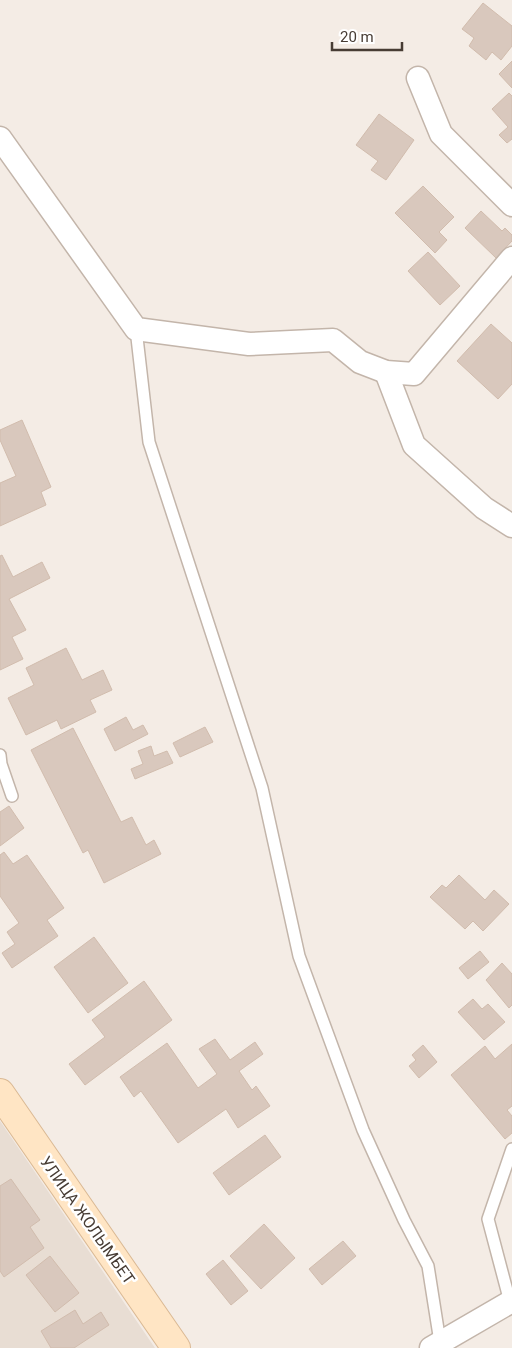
<svg xmlns="http://www.w3.org/2000/svg" width="512" height="1348" font-family="Roboto,sans-serif">
<style>
.residential{fill:#e8ddd3}
.building{fill:#d9c8bd;stroke:#d1bcad}
.lines{fill:none;stroke-linecap:round;stroke-linejoin:round}
.lane-casing{stroke:#c3b5aa;stroke-width:14}
.street-casing{stroke:#c3b5aa;stroke-width:25}
.secondary-casing{stroke:#dab994;stroke-width:30}
.lane{stroke:#fff;stroke-width:11}
.street{stroke:#fff;stroke-width:22}
.secondary{stroke:#ffe5c4;stroke-width:28}
.labels{text-anchor:middle;stroke-width:5;stroke-linejoin:round;paint-order:stroke}
.street-label{font-size:16px;fill:#473c34;stroke:#fff}
</style>
<rect width="100%" height="100%" fill="#f4ece5"/>
<polygon class="residential" points="0,1121 155,1348 0,1348"/>
<g class="building">
<polygon points="483,3 512,26 512,46 501,60 492,52 486,60 469,46 474,38 462,29"/>
<polygon points="512,61 512,88 499,74"/>
<polygon points="509,93 512,96 512,139 507,143 499,135 508,127 492,109"/>
<polygon points="379,114 414,140 386,180 371,170 378,161 356,145"/>
<polygon points="423,186 454,217 439,232 447,240 435,253 395,213"/>
<polygon points="481,211 502,231 505,228 512,235 512,241 496,258 465,228"/>
<polygon points="428,252 460,286 440,305 408,271"/>
<polygon points="491,324 512,343 512,384 498,399 457,361"/>
<polygon points="22,420 51,487 41,492 46,505 0,526 0,483 16,476 0,440 0,430"/>
<polygon points="2,555 13,577 42,562 50,578 9,599 26,630 12,637 23,659 0,670 0,556"/>
<polygon points="66,648 82,680 103,670 112,690 90,700 96,712 61,729 57,720 26,735 8,698 34,685 26,668"/>
<polygon points="126,717 133,730 143,725 148,734 115,751 104,729"/>
<polygon points="205,727 213,742 180,757 173,743"/>
<polygon points="73,728 121,822 132,817 146,845 154,840 161,854 104,883 88,850 83,853 31,750"/>
<polygon points="151,746 154,756 167,751 173,763 135,779 131,769 143,764 138,751"/>
<polygon points="9,806 24,828 0,846 0,812"/>
<polygon points="4,852 13,864 27,855 64,908 47,920 58,936 12,968 2,953 15,944 7,932 19,923 0,896 0,855"/>
<polygon points="459,875 485,900 494,890 509,904 483,931 473,921 465,929 430,897 442,885 446,888"/>
<polygon points="94,937 128,983 88,1013 54,967"/>
<polygon points="480,951 489,962 468,979 459,968"/>
<polygon points="502,963 512,974 512,1005 509,1008 486,980"/>
<polygon points="144,981 172,1020 85,1085 69,1064 105,1037 92,1020"/>
<polygon points="473,999 482,1009 488,1004 505,1022 484,1040 458,1012"/>
<polygon points="215,1039 230,1060 255,1042 263,1054 239,1071 252,1090 256,1086 270,1106 238,1128 226,1109 178,1143 141,1091 134,1097 120,1077 167,1043 198,1088 217,1074 199,1049"/>
<polygon points="512,1044 512,1106 507,1110 512,1116 512,1133 505,1139 451,1075 485,1046 495,1059"/>
<polygon points="423,1045 437,1062 419,1078 409,1066 416,1060 412,1055"/>
<polygon points="265,1135 281,1157 229,1195 213,1173"/>
<polygon points="11,1179 40,1220 30,1227 44,1248 4,1277 0,1271 0,1186"/>
<polygon points="264,1224 295,1258 261,1289 230,1256"/>
<polygon points="343,1241 356,1256 322,1285 309,1269"/>
<polygon points="50,1256 79,1293 55,1312 26,1275"/>
<polygon points="223,1260 248,1291 231,1305 206,1274"/>
<polygon points="75,1310 83,1324 101,1312 109,1325 74,1348 51,1348 41,1331"/>
</g>
<g class="lines">
<g class="lane-casing">
<g id="lane">
<polyline points="136,329 149,442 262,788 299,956 363,1130 404,1220 428,1266 440,1342"/>
<polyline points="0,755 1,764 12,796"/>
<polyline points="510,1302 488,1219 512,1149"/>
</g>
</g>
<g class="street-casing">
<g id="street">
<polyline points="418,78 441,134 512,205"/>
<polyline points="0,138 136,329 249,344 333,340 360,362 386,372 414,374 512,258"/>
<polyline points="386,372 414,445 484,508 512,526"/>
<polyline points="431,1348 512,1301"/>
</g>
</g>
<g class="secondary-casing">
<polyline id="secondary" points="0,1093 176,1348"/>
</g>
<use href="#lane" class="lane"/>
<use href="#street" class="street"/>
<use href="#secondary" class="secondary"/>
</g>
<g class="labels">
<g class="street-label">
<text transform="translate(88 1220) rotate(55)" y="6">УЛИЦА ЖОЛЫМБЕТ</text>
</g>
</g>
<path d="M332 42v8h70v-8" fill="none" stroke="#473c34" stroke-width="2.5"/>
<text x="340" y="42" font-size="15" fill="#473c34" stroke="#ffffff" stroke-width="4" paint-order="stroke">20 m</text>
</svg>
